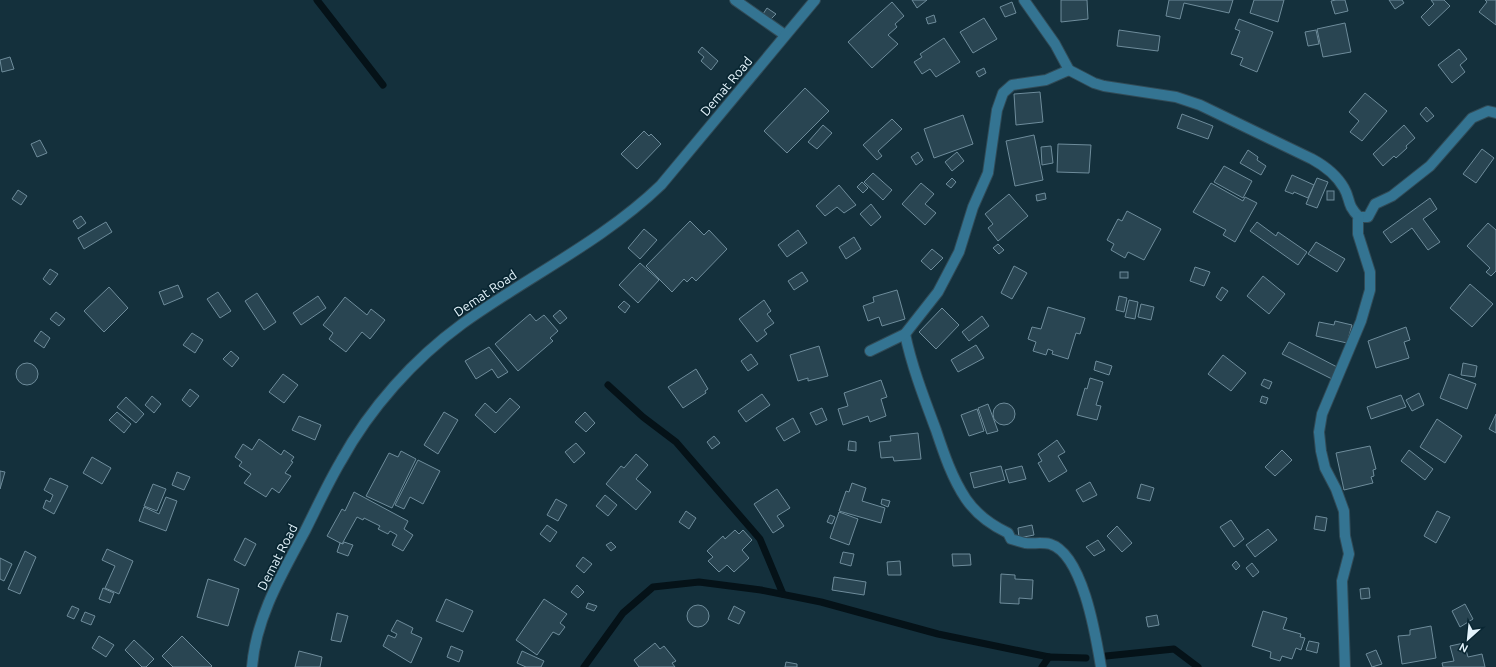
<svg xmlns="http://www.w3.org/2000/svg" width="1496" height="667" font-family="Ubuntu,sans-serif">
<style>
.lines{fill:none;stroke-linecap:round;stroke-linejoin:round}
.stream{stroke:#051218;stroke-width:7}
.building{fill:#294552;stroke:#6e8c9b}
.minor-casing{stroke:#314b57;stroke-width:12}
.tertiary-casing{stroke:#314b57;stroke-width:12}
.minor{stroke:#347492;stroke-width:10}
.tertiary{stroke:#347492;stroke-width:10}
.labels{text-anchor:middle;stroke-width:3.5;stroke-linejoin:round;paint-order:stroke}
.street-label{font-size:13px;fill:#e4f4fc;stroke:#092632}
</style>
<rect width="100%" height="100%" fill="#14303c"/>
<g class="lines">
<g class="stream">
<polyline points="317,0 383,85"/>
<polyline points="608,385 643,417 676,442 760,539 783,594"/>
<polyline points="1106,656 1174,649 1198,667"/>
<polyline points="584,667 623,613 653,587 699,582 761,590 821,602 938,634 1049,657"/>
<polyline points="1042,667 1049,657 1086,658"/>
</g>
</g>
<g class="building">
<polygon points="912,0 927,0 917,8"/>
<polygon points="1061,0 1087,0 1088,19 1061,22"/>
<polygon points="1169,0 1233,0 1229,13 1184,3 1180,19 1166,16"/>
<polygon points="1254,0 1284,0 1278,22 1250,13"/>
<polygon points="1336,0 1345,0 1348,11 1335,14 1331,1"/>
<polygon points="1389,0 1402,0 1404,3 1395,9"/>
<polygon points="1431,0 1444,0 1450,6 1429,26 1421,17 1434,4"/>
<polygon points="1485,0 1496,0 1496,25 1479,12 1487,2"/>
<polygon points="892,2 904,16 895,24 897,27 888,35 898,44 872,68 848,42"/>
<polygon points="1012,2 1016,13 1005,17 1000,7"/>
<polygon points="767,8 776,14 771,19 763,14"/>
<polygon points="934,15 936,22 928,24 926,18"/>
<polygon points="984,18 997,39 973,53 960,32"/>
<polygon points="1239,19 1273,32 1257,72 1240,65 1243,58 1231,54 1240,31 1235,29"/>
<polygon points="1345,23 1351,52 1323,57 1317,29"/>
<polygon points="1119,30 1160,36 1158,51 1117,46"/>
<polygon points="1316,30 1319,44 1308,46 1305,32"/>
<polygon points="944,38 960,62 936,77 930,69 922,74 914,62 922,57 920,54"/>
<polygon points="702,47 718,61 711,70 701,61 704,57 698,52"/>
<polygon points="1459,49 1467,59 1460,65 1465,72 1452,83 1438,65"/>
<polygon points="10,57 14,69 2,72 0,60"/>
<polygon points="984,68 986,73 979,77 976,72"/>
<polygon points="805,88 829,111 787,153 764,131"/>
<polygon points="1040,92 1043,122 1016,125 1014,94"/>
<polygon points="1365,93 1387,111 1362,141 1350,132 1359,121 1349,112"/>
<polygon points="1426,107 1434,116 1427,122 1420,114"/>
<polygon points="1182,114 1213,126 1208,139 1177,128"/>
<polygon points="963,115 973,144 934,158 924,129"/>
<polygon points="892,119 902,129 878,151 882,156 877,160 863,145"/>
<polygon points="823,125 832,133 817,149 808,142"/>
<polygon points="1404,125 1415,138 1406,146 1407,148 1396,158 1394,156 1383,166 1373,154"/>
<polygon points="644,131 649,136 651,134 661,144 637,169 621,154"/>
<polygon points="1034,135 1043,180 1015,186 1006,141"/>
<polygon points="40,140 47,153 37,157 31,144"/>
<polygon points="1058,144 1091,145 1089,173 1057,172"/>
<polygon points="1051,146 1053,163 1042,165 1041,147"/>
<polygon points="1482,149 1494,158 1476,183 1463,174"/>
<polygon points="1248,150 1258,157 1257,160 1266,166 1261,175 1240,163"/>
<polygon points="918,152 923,160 916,165 911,157"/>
<polygon points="957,152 964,161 952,171 945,162"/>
<polygon points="1224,166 1252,181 1243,198 1214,182"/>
<polygon points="873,173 892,190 883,200 864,182"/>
<polygon points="1292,175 1314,185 1308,198 1294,192 1293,194 1285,191"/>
<polygon points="952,178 956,182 951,188 946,184"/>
<polygon points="1317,178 1328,182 1317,208 1306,204"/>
<polygon points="862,182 868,188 863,193 857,187"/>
<polygon points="921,183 934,194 925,204 936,213 925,225 902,204"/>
<polygon points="1211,183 1243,201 1245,197 1257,203 1235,242 1223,235 1226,230 1193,212"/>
<polygon points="839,185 856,205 844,213 837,207 825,216 816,206"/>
<polygon points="18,190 27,196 21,205 12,199"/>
<rect x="1327" y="191" width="7" height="9"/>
<polygon points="1045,193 1046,199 1037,201 1036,195"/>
<polygon points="1009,194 1028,216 998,241 988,228 993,224 985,214"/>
<polygon points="1430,198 1437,209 1423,219 1440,242 1428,250 1412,228 1391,243 1383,232"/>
<polygon points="871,204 881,217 871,226 860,214"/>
<polygon points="1127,211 1161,229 1144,260 1128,252 1125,258 1111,250 1114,244 1107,240 1118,219 1122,221"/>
<polygon points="81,216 86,223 78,229 73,221"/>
<polygon points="690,221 704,235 709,230 727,249 696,281 692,277 687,282 684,279 672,292 646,266"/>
<polygon points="106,222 112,232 84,249 78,238"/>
<polygon points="1257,222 1276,236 1278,232 1307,252 1298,265 1250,231"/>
<polygon points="1488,223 1496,230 1496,271 1491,276 1486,272 1490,268 1467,246"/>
<polygon points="644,229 657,240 640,259 628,248"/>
<polygon points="798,230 807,243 787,257 778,245"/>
<polygon points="854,237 861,249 846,259 839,247"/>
<polygon points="1316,242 1345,259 1337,272 1308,254"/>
<polygon points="998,244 1004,250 999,254 993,248"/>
<polygon points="932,249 943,258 931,270 921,261"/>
<polygon points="640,263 659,280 638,303 619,285"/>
<polygon points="1014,266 1027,273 1012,299 1001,293"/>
<polygon points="1195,267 1210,272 1204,286 1190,281"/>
<polygon points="50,269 58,274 50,285 43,279"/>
<polygon points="802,272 808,281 794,290 788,281"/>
<rect x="1120" y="272" width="8" height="6"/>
<polygon points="1263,276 1285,294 1269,314 1247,296"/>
<polygon points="1470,284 1493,304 1472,327 1450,308"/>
<polygon points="178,285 183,297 164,305 159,292"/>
<polygon points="109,287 128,308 104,332 84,311"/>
<polygon points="1222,287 1228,291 1221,301 1216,297"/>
<polygon points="897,290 905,319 882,326 879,317 868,321 863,306 874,302 873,297"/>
<polygon points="218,292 231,311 220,318 207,299"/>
<polygon points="257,293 276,322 264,330 245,301"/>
<polygon points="318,296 326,308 301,325 293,313"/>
<polygon points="1119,296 1127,298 1124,312 1116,310"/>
<polygon points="345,297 367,315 371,309 385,320 370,339 362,332 346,352 329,339 333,333 323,325"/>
<polygon points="764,300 771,311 767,314 774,323 764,330 767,334 757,342 739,319"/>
<polygon points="1129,300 1138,302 1135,319 1125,317"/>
<polygon points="624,301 630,306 625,313 618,307"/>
<polygon points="1141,304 1154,307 1151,320 1138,317"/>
<polygon points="1048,307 1085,318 1080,334 1076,333 1068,359 1052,354 1053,351 1048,349 1046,355 1033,351 1036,342 1028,339 1032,327 1041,329"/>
<polygon points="942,308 959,325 936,349 919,332"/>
<polygon points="560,310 567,318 560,324 553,316"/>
<polygon points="56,312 65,319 59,326 50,319"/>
<polygon points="530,314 536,321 544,315 558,331 550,338 553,341 518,371 495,344"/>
<polygon points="982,316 989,326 969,341 962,332"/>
<polygon points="1335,321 1352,325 1347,343 1316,336 1319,322 1334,325"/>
<polygon points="1406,327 1410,340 1404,342 1409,358 1376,368 1368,341"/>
<polygon points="41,331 50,338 44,348 34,341"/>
<polygon points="192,333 203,340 195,353 183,345"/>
<polygon points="1289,342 1339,368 1334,380 1282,354"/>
<polygon points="976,345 984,358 958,372 951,360"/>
<polygon points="819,346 828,376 808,381 808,378 798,381 790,355"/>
<polygon points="489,347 508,372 498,378 492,369 476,379 465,361"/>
<polygon points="231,351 239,358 232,367 223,359"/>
<polygon points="751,354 758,364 748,371 741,361"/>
<polygon points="1223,355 1246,373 1231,391 1208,374"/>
<polygon points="1096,361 1112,366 1109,375 1094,370"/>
<polygon points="1463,363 1477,366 1475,377 1461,375"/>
<circle cx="27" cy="374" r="11"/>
<polygon points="696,369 708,389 705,391 706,393 683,408 668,387"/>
<polygon points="283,374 298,385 284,403 269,392"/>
<polygon points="1449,374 1476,384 1467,409 1440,398"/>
<polygon points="1090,378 1103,382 1096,405 1101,406 1097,420 1077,415 1085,388 1087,389"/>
<polygon points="1264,379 1272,382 1269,389 1261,385"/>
<polygon points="881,380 887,397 881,399 886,416 870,422 868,416 843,425 838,409 848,406 844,393"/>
<polygon points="190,389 199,396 190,407 182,400"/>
<polygon points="1419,393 1424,405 1412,411 1406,400"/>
<polygon points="762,394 770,405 746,422 738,411"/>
<polygon points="1401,395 1406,407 1371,419 1367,407"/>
<polygon points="152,396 161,404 154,413 145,405"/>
<polygon points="1262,396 1268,398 1266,404 1260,402"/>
<polygon points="126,397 144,414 136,423 117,407"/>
<polygon points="510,398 520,407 495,433 475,415 485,403 496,413"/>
<circle cx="1004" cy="414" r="11"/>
<polygon points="988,404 998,431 987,434 978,408"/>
<polygon points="822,408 827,420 816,425 810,413"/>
<polygon points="977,409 984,431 969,436 961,415"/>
<polygon points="117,412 131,424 124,433 109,420"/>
<polygon points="444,412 458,420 438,454 424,445"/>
<polygon points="585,412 595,423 586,432 575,422"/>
<polygon points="1496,414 1496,433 1489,429"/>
<polygon points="299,416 321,425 315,440 292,430"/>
<polygon points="793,418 800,432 784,441 776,428"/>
<polygon points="1437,419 1462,436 1445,463 1420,447"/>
<polygon points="918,433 921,459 894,461 893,457 881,458 879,442 891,441 890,436"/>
<polygon points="714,436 720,443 712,449 707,442"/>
<polygon points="259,439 281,455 284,450 294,457 291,461 293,462 285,473 291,476 279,493 272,488 266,497 244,483 251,474 239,466 242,462 235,457 243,444 252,450"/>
<polygon points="1057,440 1065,452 1058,456 1067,471 1049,482 1038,463 1042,461 1038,454"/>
<polygon points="849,441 856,442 856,451 848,450"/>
<polygon points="576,443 585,453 574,463 565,452"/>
<polygon points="1370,446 1376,469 1373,470 1374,476 1371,477 1373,483 1344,490 1336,453"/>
<polygon points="1282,450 1292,460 1275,476 1265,467"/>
<polygon points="1409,450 1433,469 1425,480 1401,461"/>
<polygon points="401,451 416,459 392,508 366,496 389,453 398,457"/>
<polygon points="636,454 648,465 636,479 651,492 636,510 606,484 621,466 624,468"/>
<polygon points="92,457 111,468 102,484 83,473"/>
<polygon points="418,460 440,471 423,504 410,497 404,509 395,505"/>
<polygon points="1001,466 1005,480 974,488 970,473"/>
<polygon points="1022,466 1026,479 1009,483 1005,470"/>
<polygon points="0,471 5,472 0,489"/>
<polygon points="177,472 190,477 184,490 172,485"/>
<polygon points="50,478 68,486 54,514 43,508 46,500 50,502 53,495 44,490"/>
<polygon points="1090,482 1097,495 1083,502 1076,490"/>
<polygon points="852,483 866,488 862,501 885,508 881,523 839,511 846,491 849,492"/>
<polygon points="153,484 166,489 157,511 144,506"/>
<polygon points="1141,484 1154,488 1150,501 1137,498"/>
<polygon points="777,489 790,508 777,516 784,526 773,533 754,504"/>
<polygon points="354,492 408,521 404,529 413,535 403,551 392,545 397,535 390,531 388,534 378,529 380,526 364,518 363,520 357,517 342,544 327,536 342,509 345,511"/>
<polygon points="605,495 617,505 608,516 596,506"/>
<polygon points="166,497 177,501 166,531 139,521 144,507 159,514"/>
<polygon points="556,499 567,505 558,521 547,515"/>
<polygon points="882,499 890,501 888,507 881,504"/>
<polygon points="686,511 696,518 689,529 679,522"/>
<polygon points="1437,511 1450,517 1436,543 1424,536"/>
<polygon points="839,512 858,519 849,545 830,538"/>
<polygon points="830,515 835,517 832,524 827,522"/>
<polygon points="1316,516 1327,518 1325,531 1314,529"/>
<polygon points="1231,520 1244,539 1234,547 1220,527"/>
<polygon points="547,525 557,532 550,542 540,534"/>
<polygon points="1032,525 1034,535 1019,538 1018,528"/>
<polygon points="1117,526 1132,543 1122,552 1107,536"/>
<polygon points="1268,529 1277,540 1255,557 1246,545"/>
<polygon points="735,530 739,534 743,530 752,540 742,550 749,558 734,572 727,565 719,572 708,561 713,557 707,551 723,536 725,539"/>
<polygon points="245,538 256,544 245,566 234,560"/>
<polygon points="1098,540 1105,550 1094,556 1086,547"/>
<polygon points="344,542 353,545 348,556 337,552 340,543 343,544"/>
<polygon points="611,542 616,547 611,551 606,545"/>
<polygon points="107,549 133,561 119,594 105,588 115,566 102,560"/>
<polygon points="25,551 36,557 20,594 8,589"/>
<polygon points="843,552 854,554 851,566 840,563"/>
<polygon points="952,554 970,554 971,565 953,566"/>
<polygon points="583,557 592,564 584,573 576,566"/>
<polygon points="0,558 12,564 4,581 0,579"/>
<polygon points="900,561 901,575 888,575 887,562"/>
<polygon points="1236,561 1240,566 1236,570 1232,565"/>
<polygon points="1252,563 1259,572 1253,577 1246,568"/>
<polygon points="1001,574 1015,575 1015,579 1033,580 1032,599 1019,598 1019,604 1000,603"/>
<polygon points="834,577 866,582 864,595 832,590"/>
<polygon points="208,579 239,589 228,626 197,617"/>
<polygon points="577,585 584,592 578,598 571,592"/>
<polygon points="103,588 114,593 110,603 99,599"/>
<polygon points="1369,588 1370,598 1361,599 1360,589"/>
<polygon points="446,599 473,611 463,632 436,621"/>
<polygon points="544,599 567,614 560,623 565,627 559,635 553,632 537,655 516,640"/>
<polygon points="588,603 597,606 594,611 586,608"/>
<polygon points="1465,604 1473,619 1460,627 1452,611"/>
<circle cx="698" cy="616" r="11"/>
<polygon points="72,606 79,609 74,619 67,616"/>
<polygon points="734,606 745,612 739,624 728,619"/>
<polygon points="1263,611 1287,618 1283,629 1301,634 1300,637 1305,638 1301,650 1296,648 1292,659 1282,656 1280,661 1270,658 1271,652 1252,646"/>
<polygon points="85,612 95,616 91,625 81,621"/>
<polygon points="337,613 348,616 341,642 331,640"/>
<polygon points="1157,615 1159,625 1148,627 1146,617"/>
<polygon points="397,620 413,628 411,633 422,638 411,663 383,646 388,635 395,638 397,634 391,631"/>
<polygon points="1431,626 1436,658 1402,664 1398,636 1410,635 1410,630"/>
<polygon points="99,636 114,645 106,657 92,648"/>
<polygon points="182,636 212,666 211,667 173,667 162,656"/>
<polygon points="134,640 154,659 146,667 142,667 125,650"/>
<polygon points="1309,641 1319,643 1317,653 1306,650"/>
<polygon points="655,643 660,649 664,646 676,661 672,663 675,667 639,667 634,660"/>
<polygon points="1464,643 1468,657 1482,654 1485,667 1443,667 1442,663 1454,661 1450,646"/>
<polygon points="451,646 463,651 459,662 447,657"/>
<polygon points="1376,650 1382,664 1372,667 1366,654"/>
<polygon points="299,651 322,657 320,667 295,667"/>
<polygon points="522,651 544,661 541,667 526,667 517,663"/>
<polygon points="786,662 797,664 797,667 785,667"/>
</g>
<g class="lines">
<g class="minor-casing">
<g id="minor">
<polyline points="735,0 785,35"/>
<path d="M1024,0L1055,44L1069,70L1094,83L1104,86L1176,97L1200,105L1312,159C1325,166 1336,174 1344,188C1351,200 1346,204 1359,217H1368L1375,204L1392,196L1430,166L1472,118L1488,111L1496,113"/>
<path d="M905,334C912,367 924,398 936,430C944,454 952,478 966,499C977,515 991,525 1008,533L1011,539C1015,540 1021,542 1025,543C1033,544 1042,542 1050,544C1083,554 1096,637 1101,667"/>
<polyline points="870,351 905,334 938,292 959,252 973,207 988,173 997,110 1003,93 1012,85 1046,80 1069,70"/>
<polyline points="1345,667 1342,581 1349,554 1345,536 1344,511 1336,489 1325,468 1321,451 1319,432 1322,414 1361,321 1370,290 1370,272 1358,234 1358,220 1359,217"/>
</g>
</g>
<g class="tertiary-casing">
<path id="tertiary" d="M252,667C256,617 282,574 305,531C317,507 328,483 341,461C370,408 414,359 462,324C527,277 603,241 661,185L815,0"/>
</g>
<use href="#minor" class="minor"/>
<use href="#tertiary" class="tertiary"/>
</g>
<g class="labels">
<g class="street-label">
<text transform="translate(726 86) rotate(-50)" y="5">Demat Road</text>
<text transform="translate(485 293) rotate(-34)" y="5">Demat Road</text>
<text transform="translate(277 557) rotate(-63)" y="5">Demat Road</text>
</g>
</g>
<g transform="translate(1468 639) rotate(207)" stroke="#092632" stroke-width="3" paint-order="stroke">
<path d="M0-3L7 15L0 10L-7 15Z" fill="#e4f4fc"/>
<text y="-6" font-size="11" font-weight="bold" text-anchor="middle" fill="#e4f4fc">N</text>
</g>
</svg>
